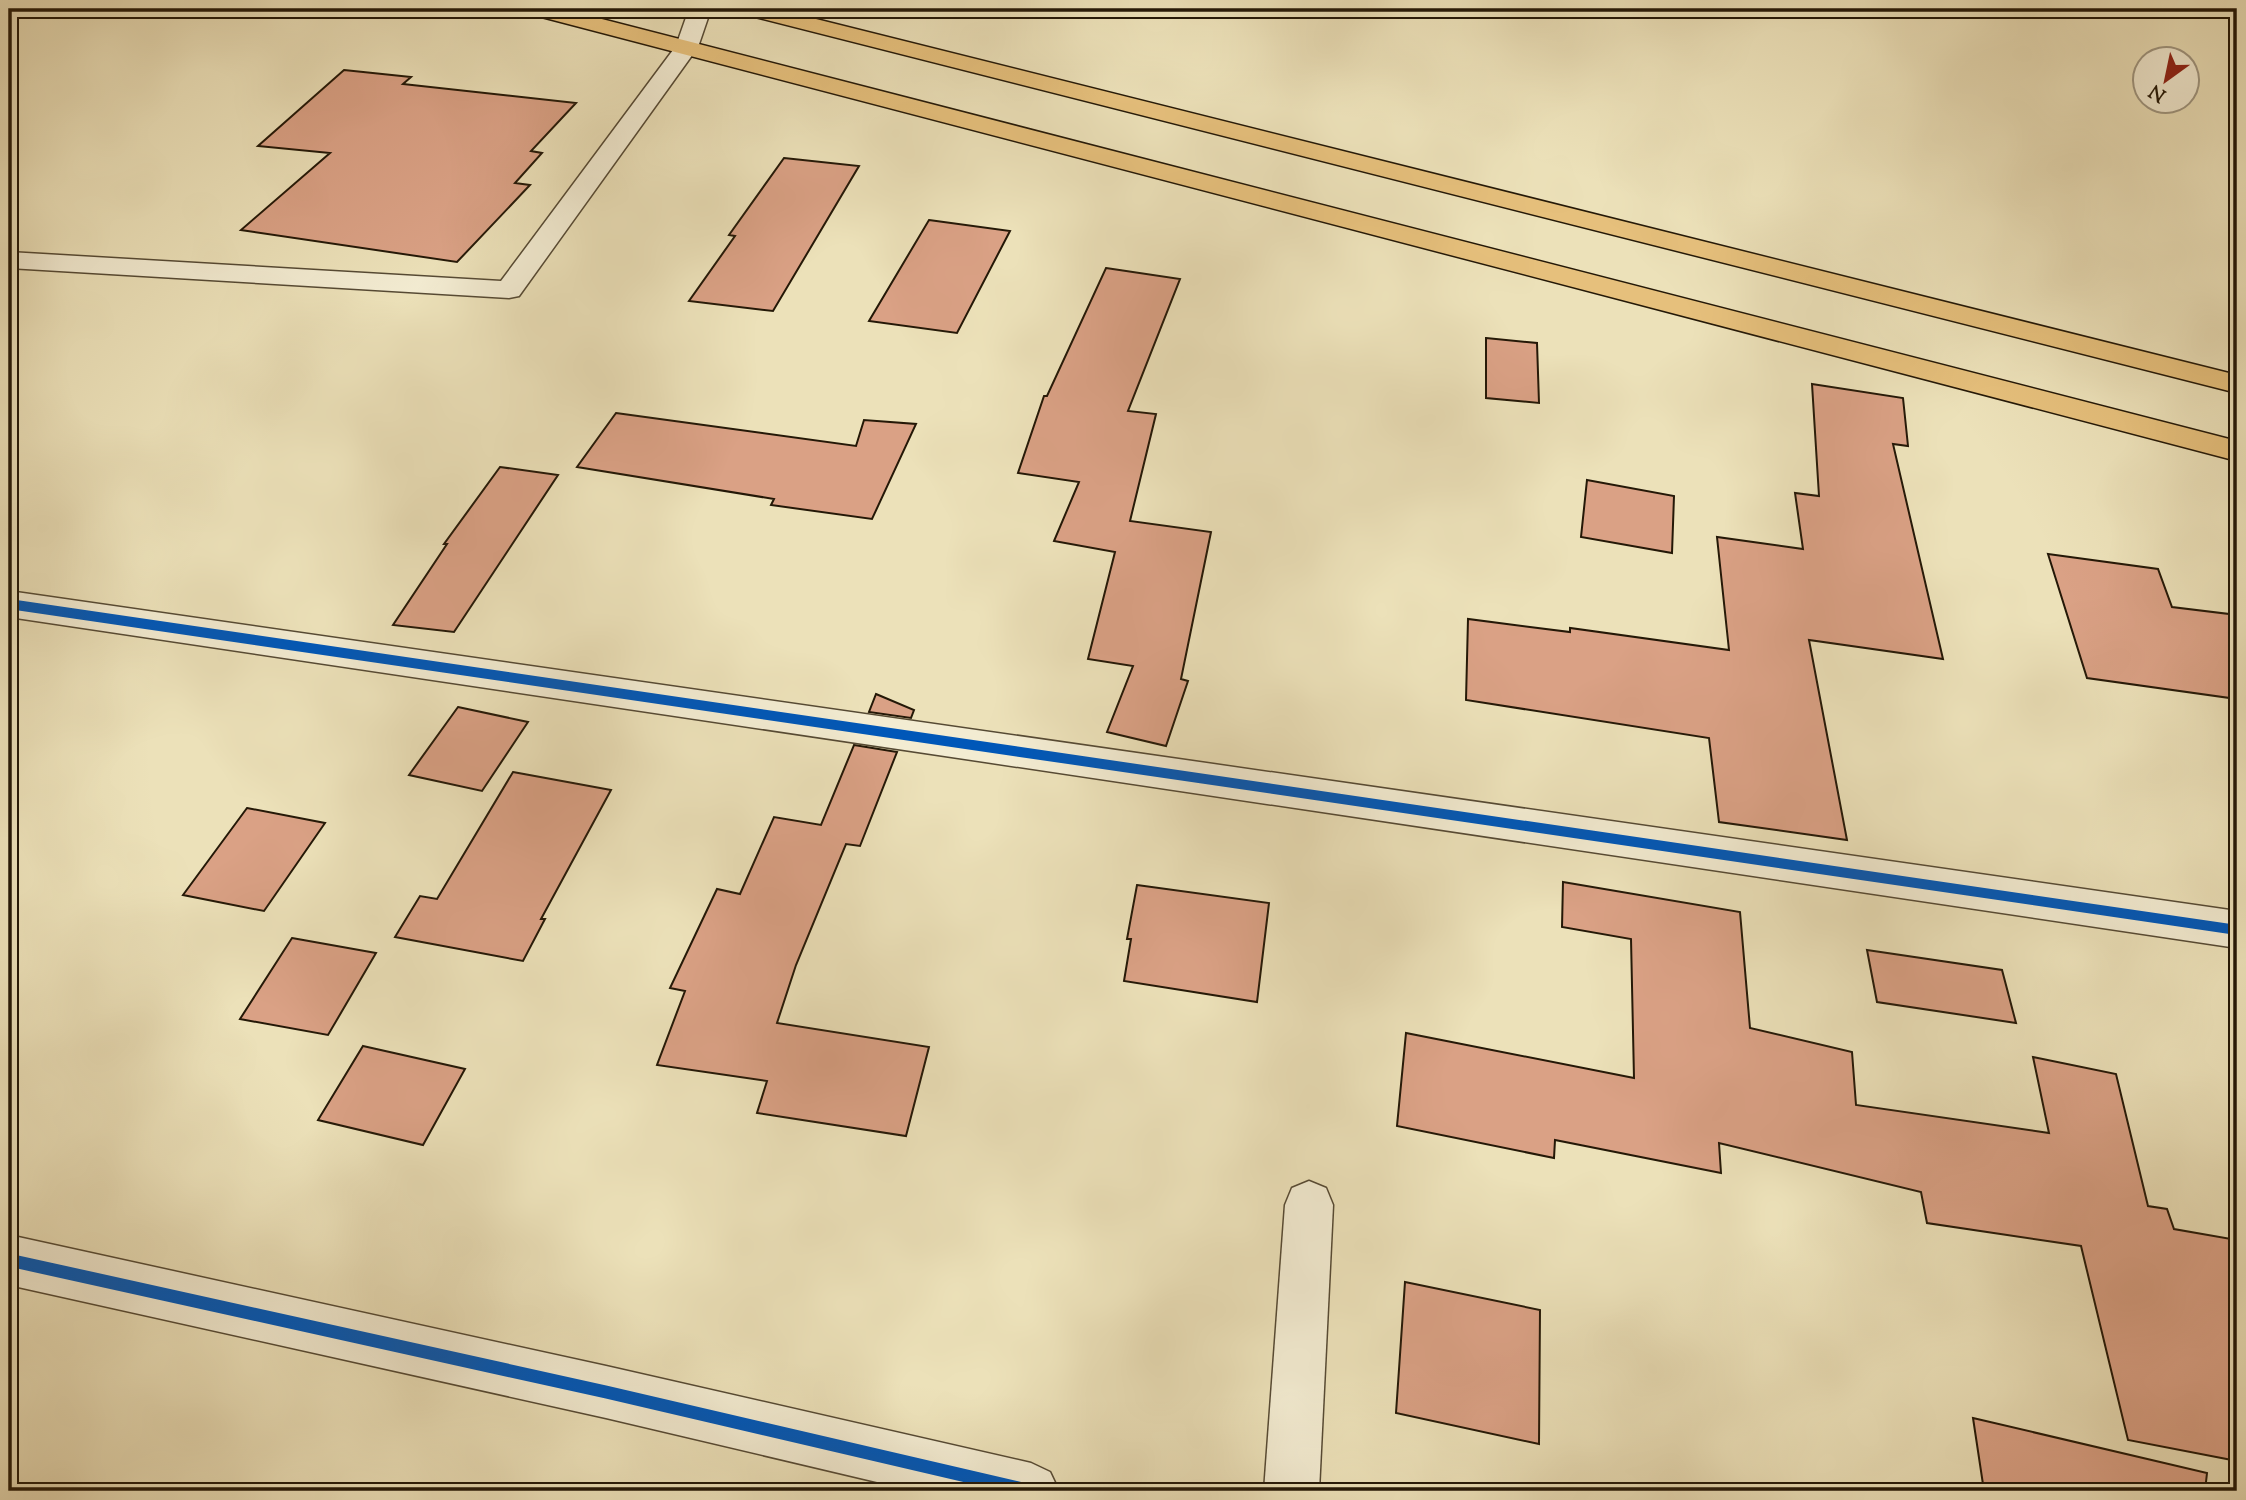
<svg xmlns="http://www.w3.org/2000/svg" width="2246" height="1500" font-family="'Sorts Mill Goudy',serif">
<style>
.building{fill:#daa185;stroke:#241807;stroke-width:2}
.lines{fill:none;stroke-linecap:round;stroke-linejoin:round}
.street-casing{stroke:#564a34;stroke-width:3}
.primary-casing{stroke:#241807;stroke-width:3}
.street{fill:#f3ecd2;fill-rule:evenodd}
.primary{fill:#e6c07c;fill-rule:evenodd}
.cycleway-far1-casing{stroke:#f3ecd2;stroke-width:15}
.cycleway-casing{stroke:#f3ecd2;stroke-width:18}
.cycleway-far1{stroke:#0057b8;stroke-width:10}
.cycleway{stroke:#0057b8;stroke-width:13}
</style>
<rect width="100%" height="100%" fill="#ece1b9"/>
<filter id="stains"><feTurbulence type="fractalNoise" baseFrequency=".00286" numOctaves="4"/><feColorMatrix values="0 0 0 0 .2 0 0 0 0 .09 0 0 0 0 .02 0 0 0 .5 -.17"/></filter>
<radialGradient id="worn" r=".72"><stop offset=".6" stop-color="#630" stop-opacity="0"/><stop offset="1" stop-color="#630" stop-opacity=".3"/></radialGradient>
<g class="building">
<polygon points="344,70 411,77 403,84 576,103 531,151 542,153 515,183 530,185 457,262 241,230 330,153 258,146"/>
<polygon points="784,158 859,166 773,311 689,301 735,236 729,235"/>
<polygon points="929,220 1010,231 957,333 869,321"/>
<polygon points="1106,268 1180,279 1128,411 1156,414 1130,521 1211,532 1181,679 1188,681 1166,746 1107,732 1133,666 1088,659 1115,552 1054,541 1079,482 1018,473 1044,396 1047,396"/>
<polygon points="1486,338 1537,343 1539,403 1486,398"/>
<polygon points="1812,384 1903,398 1908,446 1893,444 1943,659 1809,640 1847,840 1719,822 1709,738 1466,700 1468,619 1570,632 1570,628 1729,650 1717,537 1803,549 1795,493 1819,496"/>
<polygon points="616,413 856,446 864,420 916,424 872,519 771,505 774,499 577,467"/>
<polygon points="500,467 558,475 454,632 393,625 447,544 444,544"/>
<polygon points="1587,480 1674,496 1672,553 1581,537"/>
<polygon points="2048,554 2158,569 2172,607 2237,615 2237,699 2087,678"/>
<polygon points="876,694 914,710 911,718 869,712"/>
<polygon points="458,707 528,722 482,791 409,775"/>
<polygon points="854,745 897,752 860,846 846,844 796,965 777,1023 929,1047 906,1136 757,1113 767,1081 657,1065 685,991 670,988 717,889 740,894 774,817 821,825"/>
<polygon points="513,772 611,790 541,919 545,919 523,961 395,937 420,896 437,899"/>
<polygon points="247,808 325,823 264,911 183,895"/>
<polygon points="1563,882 1740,912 1750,1028 1852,1052 1856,1105 2049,1133 2033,1057 2116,1074 2148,1206 2167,1209 2174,1229 2237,1240 2237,1461 2128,1440 2081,1246 1927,1223 1921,1192 1719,1143 1721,1173 1555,1140 1554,1158 1397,1126 1406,1033 1634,1078 1631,939 1562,927"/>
<polygon points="1137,885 1269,903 1257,1002 1124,981 1131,939 1127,939"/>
<polygon points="292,938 376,953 328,1035 240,1019"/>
<polygon points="1867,950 2002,970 2016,1023 1877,1002"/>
<polygon points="363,1046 465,1069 423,1145 318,1120"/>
<polygon points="1405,1282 1540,1310 1539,1444 1396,1413"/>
<polygon points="1973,1418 2207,1473 2205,1491 1984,1491"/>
</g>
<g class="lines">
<g class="street-casing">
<g id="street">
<polygon points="689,9 711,9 698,47 519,296 509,298 9,268 9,252 501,281 676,46"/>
<polygon points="9,591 2237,911 2237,948 9,617"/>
<polygon points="1309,1181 1326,1188 1333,1205 1319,1491 1264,1491 1285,1205 1292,1188"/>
<polygon points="9,1235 606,1366 1031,1463 1050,1472 1059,1491 915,1491 606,1418 9,1285"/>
</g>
</g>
<g class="primary-casing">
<g id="primary">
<polygon points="527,9 563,9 2237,441 2237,461 530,14"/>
<polygon points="740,9 776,9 2237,375 2237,393 743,14"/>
</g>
</g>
<use href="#street" class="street"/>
<use href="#primary" class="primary"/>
<g class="cycleway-far1-casing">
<polyline id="cycleway-far1" points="9,604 2237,930"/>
</g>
<g class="cycleway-casing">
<polyline id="cycleway" points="9,1260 606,1392 1031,1491"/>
</g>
<use href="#cycleway-far1" class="cycleway-far1"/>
<use href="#cycleway" class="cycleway"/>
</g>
<rect width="2246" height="1500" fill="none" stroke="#ece1b9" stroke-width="35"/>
<rect x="10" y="10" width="2225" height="1479" fill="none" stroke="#241807" stroke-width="3.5"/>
<rect x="18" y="18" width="2211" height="1465" fill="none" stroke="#241807" stroke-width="2"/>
<g transform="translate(2166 80) rotate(213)"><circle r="33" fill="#f3ecd2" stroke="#a09781" stroke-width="2"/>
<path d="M0-5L12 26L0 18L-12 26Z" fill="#8f2418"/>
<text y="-10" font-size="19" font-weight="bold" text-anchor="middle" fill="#241807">N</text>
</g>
<rect width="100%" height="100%" filter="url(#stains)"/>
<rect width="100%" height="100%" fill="url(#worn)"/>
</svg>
